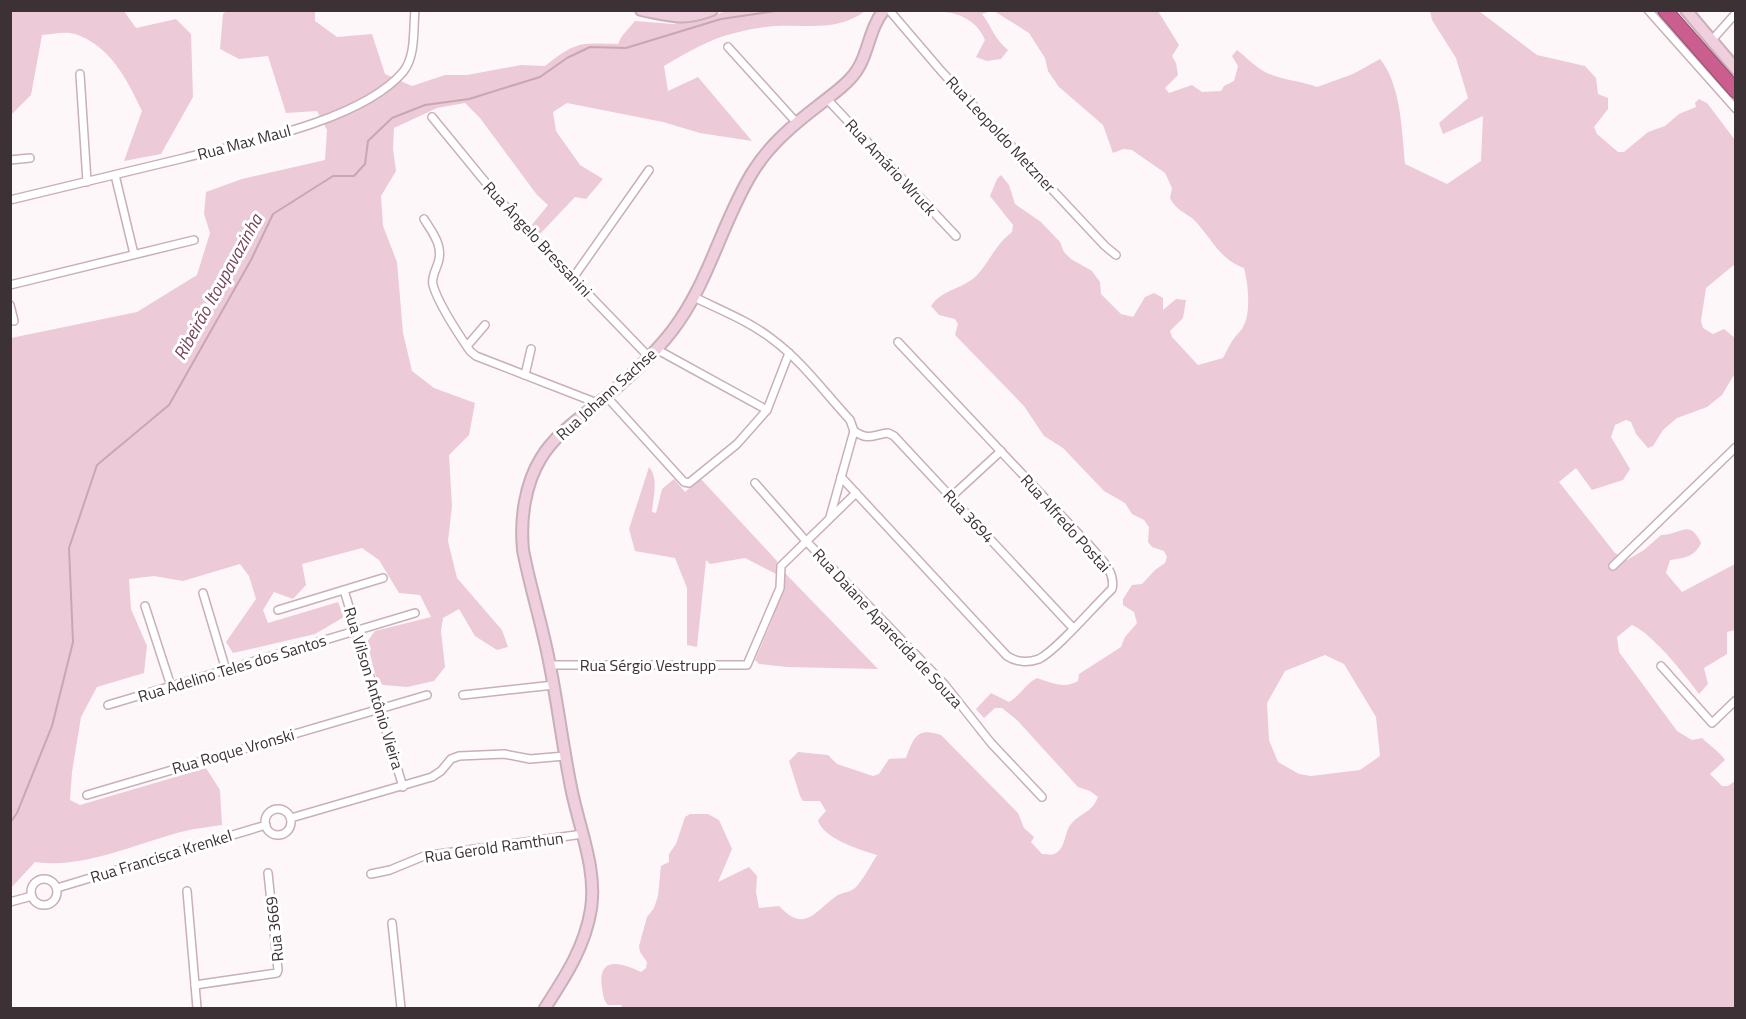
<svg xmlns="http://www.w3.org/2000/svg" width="1746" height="1019" font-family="'Titillium Web',sans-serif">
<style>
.green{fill:#eccad7;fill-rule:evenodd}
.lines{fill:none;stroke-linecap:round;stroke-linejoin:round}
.stream{stroke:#c8a7b3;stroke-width:2}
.street-casing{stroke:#c9afb8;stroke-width:10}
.secondary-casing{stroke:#c9afb8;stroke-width:14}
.highway-casing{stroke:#984f70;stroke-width:16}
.street{stroke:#fff;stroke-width:7}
.secondary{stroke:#efcfdd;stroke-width:10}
.highway{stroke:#ca5f8f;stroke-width:14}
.labels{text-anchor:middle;stroke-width:6;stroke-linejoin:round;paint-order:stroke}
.street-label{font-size:16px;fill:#3c3135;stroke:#fff}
.water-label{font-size:18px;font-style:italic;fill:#754559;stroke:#fff}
</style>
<rect width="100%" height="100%" fill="#fdf7f9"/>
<g class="green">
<path d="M11,10L124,11L136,28L176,19L191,34L193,97L161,154L124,161L142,111C127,80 111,46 75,34C66,31 52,34 42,35L31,95L11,115Z"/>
<path d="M228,10L315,11V21L337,37L372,34L385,74L412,86L445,75H467L521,65L545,66C577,41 579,43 618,44L622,36L635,21L673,24L713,16L728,10L865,11C838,32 807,24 776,26C763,27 748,29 735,33C709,39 686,53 664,66L668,91L698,77L752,141L700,133L663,122L567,103L553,112L556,131L580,165L603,179L586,199L575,197L539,235L531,226L548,205L537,195L480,118L465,103L437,108L394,128L393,149L396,171L381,196L383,226L397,262L403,333L412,371L434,388L475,403L469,435L449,455L452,506L448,541L457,578L502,630L508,647L497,650L475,636L459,609L443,618L441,631L445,667L434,681L407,687L383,685L376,677L367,642L375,631L431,617L420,595L399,593L379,560L362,548L302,564L306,585L293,599L274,592L263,610L268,623L338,602L344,617L315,634L233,653L226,642L256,599L249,576L240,564L183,581L154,576L129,579L131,609L147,646L144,673L97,687L81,717L72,772L70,800L80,805L206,768L220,790L222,825C210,827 197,828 185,831C136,843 86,869 35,862L11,888V338L137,312L197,275L210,233L204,214L206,192L242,179L325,160L327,130L317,111L286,113L268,56L239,59L220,49L223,14Z"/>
<path d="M935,11H991L982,14C992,27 995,40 1008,50L1001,59L987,61L976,57L985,40C976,18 956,12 935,11Z"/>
<path d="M994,11H1158L1179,45L1172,56L1176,63L1178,75L1165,88L1169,93L1192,85L1202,92L1221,91L1224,86L1234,81L1238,66L1232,56L1237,50C1246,57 1256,68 1267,73C1283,80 1301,81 1317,87L1353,74L1380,59C1401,84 1402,132 1405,164L1447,184L1481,161L1483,116L1443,134L1439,123L1468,98L1456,58L1432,20L1430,11H1479L1537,55L1585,66L1596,78L1598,94L1608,98V109L1594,127L1597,134L1618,152H1624L1648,132L1665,126L1679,114L1696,107L1695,103L1699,99L1707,103L1735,140V264L1706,288L1701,321L1703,328L1713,334L1724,329L1735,338V373L1722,395L1707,407L1677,418L1663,430L1653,446L1648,448L1636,434L1631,422L1626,420L1615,425L1611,437L1630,469L1623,480L1592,490L1576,468L1559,482L1615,553L1627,560L1644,550L1661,535C1682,535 1689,518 1701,543C1695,557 1684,558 1670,560L1666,573L1682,592L1735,564V630L1727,632V654L1704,668L1708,684L1699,694C1684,674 1654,635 1632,625L1617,637L1619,652L1677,731L1692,740L1702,738C1710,746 1719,751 1725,760L1710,774L1722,786H1728L1735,781V1008H623L621,1005H608C603,1000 603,994 602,987C597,955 623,963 641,972L646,968L647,962L640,952L639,946L647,917L654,908L658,896L661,866L669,862V854L676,844L685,817L690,814H708L719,820L732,849L718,882L749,867L757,876L756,892L759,908L779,906C806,935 816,909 838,895C844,892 851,892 855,888C864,879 870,866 877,855C860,850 822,838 818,820L826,811L820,801H803L800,796L789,761L798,752L828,755L837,764L873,776L879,774L889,759L906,758C914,738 916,727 941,735L1018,813L1024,828L1034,837L1031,842L1042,854C1047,854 1052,856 1056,853C1066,847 1064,833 1071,824C1081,812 1092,813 1098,797L1090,791L1078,787L1017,720L1002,708H995L984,718L976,709L991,693L1009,702C1022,694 1024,685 1037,678C1052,683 1064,689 1078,681L1079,674L1121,647L1125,637L1137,623L1134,612L1123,605V599L1132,585L1142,584L1155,570L1165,563L1167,557L1164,551L1152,547L1148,542L1149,527L1144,520L1132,514L1125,503L1104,491L1063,448L1044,436L1024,406L955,335L958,324L955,319L939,315L931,306C942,289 964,289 977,275C990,261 996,244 1012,232L1013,225L990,196L997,179L1001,175L1009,185L1015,204L1041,222L1060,242L1064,252L1071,259L1092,271L1100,282L1101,294L1121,314L1133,317L1145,297L1154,293L1163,298V310L1176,299L1186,300L1183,318L1170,331L1172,337L1198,365L1223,358C1227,351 1230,343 1235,337C1238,333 1242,330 1244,325C1251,312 1248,282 1244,268C1221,260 1212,240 1197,223C1187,212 1177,212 1170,198L1172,188L1165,173L1132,150L1123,149L1113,153L1103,125L1059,87L1048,71L1045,58L1029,33ZM1325,655L1344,664L1376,717L1380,756L1360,770L1311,776L1299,774L1278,762L1269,740L1267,703L1285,671Z"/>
<path d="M649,467C659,478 653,498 652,512L656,513L662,489L674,479L685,492L700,478L777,561L776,574L745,558L710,564L706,560L697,647L687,645V588L675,558L635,551L629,529Z"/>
<path d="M782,570L878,669L787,667L759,664L755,660C767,631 783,602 782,570Z"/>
</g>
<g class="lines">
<polyline class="stream" points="10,823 17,813 52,726 73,642 69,548 97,465 169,405 251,260 273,214 333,176 354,176 365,164 368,141 392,118 425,105 469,99 540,77 567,58 590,47 626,48 721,19 782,10"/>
<g class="street-casing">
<g id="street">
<polyline points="889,10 942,72 1105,246 1116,255"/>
<polyline points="1648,10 1736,109"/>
<polyline points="1712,40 1736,13"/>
<polyline points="728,47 796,122"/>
<polyline points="80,74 87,182"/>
<polyline points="827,99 956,236"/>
<polyline points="432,117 514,217 648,356"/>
<polyline points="10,160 30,158"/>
<polyline points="115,175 134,254"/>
<path d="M10,200C68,186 126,172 184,158C245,143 361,121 403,72C416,56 413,30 415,10"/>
<path d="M424,219C432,232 444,246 438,263C436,270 431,277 433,285C438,303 459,335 470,351L476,356L597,403"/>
<polyline points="573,278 649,170"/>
<polyline points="10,285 194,240"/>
<path d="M694,297C720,310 749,321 772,339C802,361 825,393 850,420L854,431"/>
<polyline points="10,305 14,321"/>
<polyline points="467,346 485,325"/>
<polyline points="656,349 767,410"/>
<polyline points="525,375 531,349"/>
<polyline points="606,396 684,482 689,483 737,444 767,410 789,353"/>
<path d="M854,431C869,441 872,435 888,433L894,436L1073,628"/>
<path d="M841,477L1007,656C1016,662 1028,663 1039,659C1057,650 1095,605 1112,589C1116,571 1100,558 1089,545L898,342"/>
<polyline points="755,483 806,541 945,685 991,743 1042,797"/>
<polyline points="951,497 1001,451"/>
<polyline points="830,517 854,431"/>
<polyline points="1613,566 1736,447"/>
<polyline points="344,590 403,787"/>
<polyline points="203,593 226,670"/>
<polyline points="145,606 171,686"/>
<polyline points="278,610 383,578"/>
<polyline points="550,665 747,665 780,588 781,566 856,493"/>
<polyline points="1661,666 1712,723 1736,700"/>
<polyline points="463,695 554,685"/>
<polyline points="108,705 415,613"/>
<polyline points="87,795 427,695"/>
<circle cx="278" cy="822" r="13"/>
<polyline points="291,818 432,777 441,771 451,759 459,756 504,754 530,759 565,756"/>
<polyline points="371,874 390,870 424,856 583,834"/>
<circle cx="44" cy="892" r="13"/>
<polyline points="57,888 266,825"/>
<polyline points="187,891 197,1008"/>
<polyline points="10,902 32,896"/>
<polyline points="392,923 401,1008"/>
<polyline points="195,985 277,973 278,970 268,873"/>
</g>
</g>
<g class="secondary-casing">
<g id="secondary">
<path d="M641,10C671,16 683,21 712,10"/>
<polyline points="1686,10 1736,69"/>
<path d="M545,1008C565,977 585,947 591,909C597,870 580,830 572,792C563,749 558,705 549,661C542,624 530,587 523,550C520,519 525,484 541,458C555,435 577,420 597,404C623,383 651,358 672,331C709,283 721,224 752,173C769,145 793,125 819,105C829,97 841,89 850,79C869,60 867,31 884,10"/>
</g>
</g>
<g class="highway-casing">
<polyline id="highway" points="1665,10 1736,91"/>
</g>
<use href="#street" class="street"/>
<use href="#secondary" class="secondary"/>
<use href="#highway" class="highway"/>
</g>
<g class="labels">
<g class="street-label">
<text transform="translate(1001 134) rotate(47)" y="6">Rua Leopoldo Metzner</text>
<text transform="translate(244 142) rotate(-15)" y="6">Rua Max Maul</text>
<text transform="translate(891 167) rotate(47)" y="6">Rua Amário Wruck</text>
<text transform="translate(538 239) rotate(47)" y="6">Rua Ângelo Bressanini</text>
<text transform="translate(606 394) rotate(-42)" y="6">Rua Johann Sachse</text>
<text transform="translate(969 516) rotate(47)" y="6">Rua 3694</text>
<text transform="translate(1066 523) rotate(48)" y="6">Rua Alfredo Postai</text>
<text transform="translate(888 628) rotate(47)" y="6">Rua Daiane Aparecida de Souza</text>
<text x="648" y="671">Rua Sérgio Vestrupp</text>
<text transform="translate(232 668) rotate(-17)" y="6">Rua Adelino Teles dos Santos</text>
<text transform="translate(374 688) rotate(73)" y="6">Rua Vilson Antônio Vieira</text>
<text transform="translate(233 751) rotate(-16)" y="6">Rua Roque Vronski</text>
<text transform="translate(494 847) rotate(-8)" y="6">Rua Gerold Ramthun</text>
<text transform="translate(161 856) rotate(-17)" y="6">Rua Francisca Krenkel</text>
<text transform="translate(274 929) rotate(-96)" y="6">Rua 3669</text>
</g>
<g class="water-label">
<text transform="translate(218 287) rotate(-61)" y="6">Ribeirão Itoupavazinha</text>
</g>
</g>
<rect width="1746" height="1019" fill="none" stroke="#3c3135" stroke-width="24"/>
</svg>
